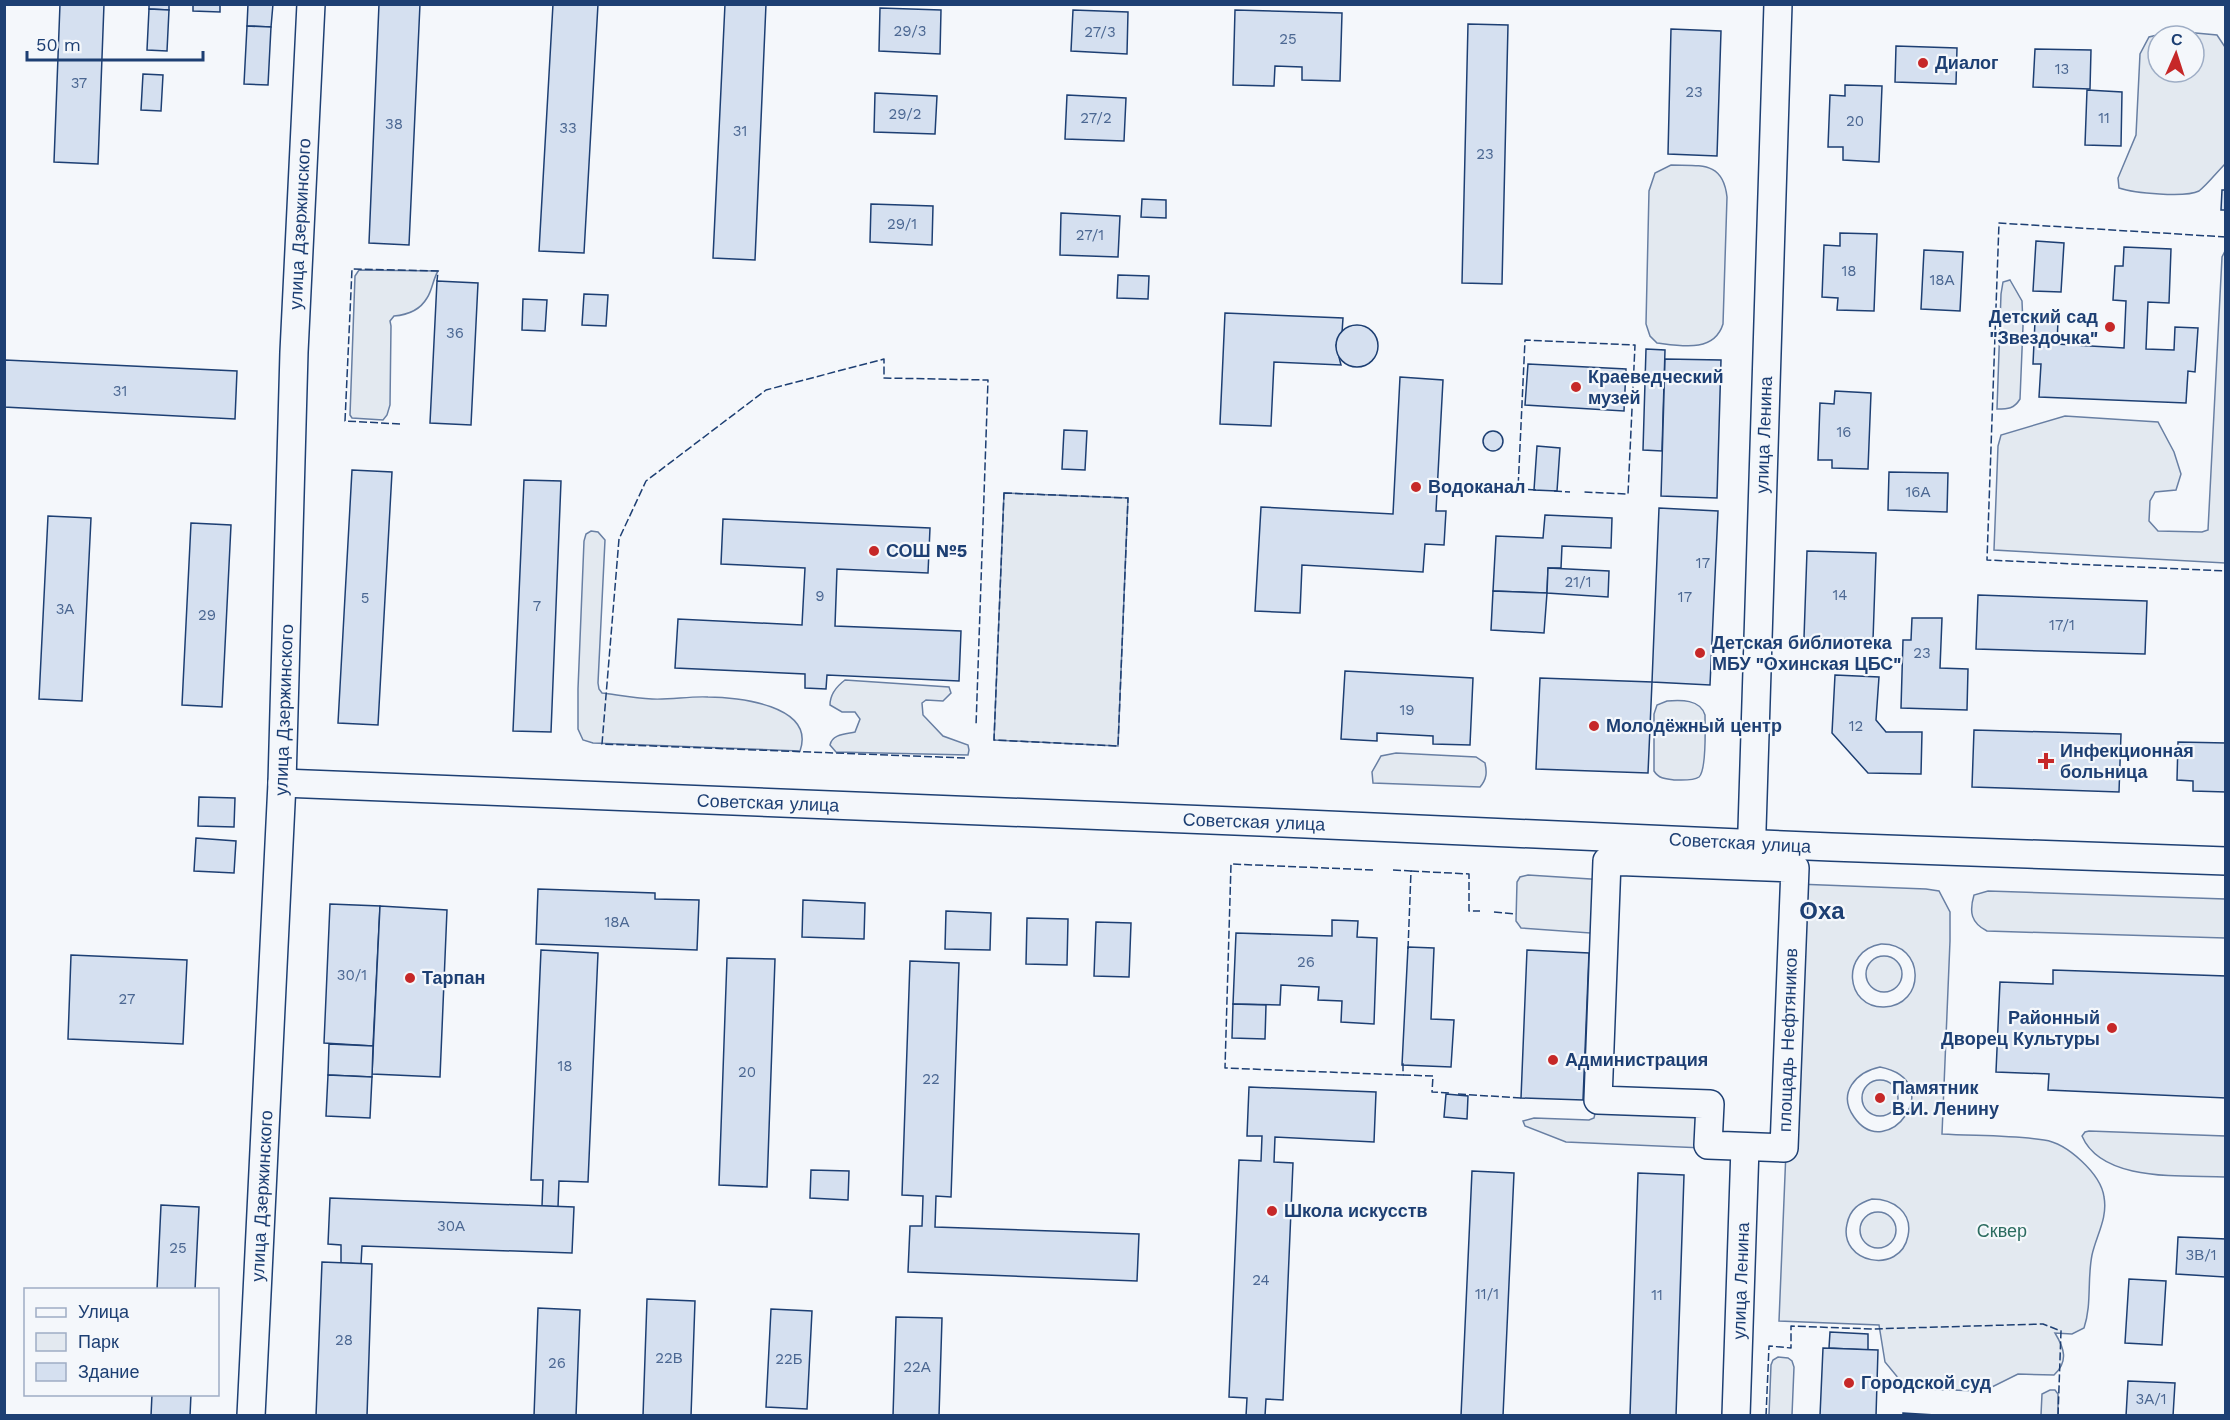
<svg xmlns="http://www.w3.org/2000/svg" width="2230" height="1420" font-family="'Work Sans',sans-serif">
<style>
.green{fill:#e3e9f0;stroke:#687fa3;stroke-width:1.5;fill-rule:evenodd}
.building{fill:#d5e0f0;stroke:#1d3f73;stroke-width:1.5}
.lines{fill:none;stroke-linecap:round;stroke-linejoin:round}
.minor-casing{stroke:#1d3f73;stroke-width:30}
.minor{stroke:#f4f7fb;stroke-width:27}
.fence{stroke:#1d3f73;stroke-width:1.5;stroke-dasharray:8 3;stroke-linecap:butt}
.poi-dot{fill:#c62828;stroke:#f4f7fb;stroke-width:2}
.labels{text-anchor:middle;stroke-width:4.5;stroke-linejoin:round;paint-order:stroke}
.number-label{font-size:15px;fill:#4b6792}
.poi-label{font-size:18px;font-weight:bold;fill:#1d3f73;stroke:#f4f7fb;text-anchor:start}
.street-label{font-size:18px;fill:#1d3f73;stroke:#f4f7fb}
.park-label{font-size:18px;fill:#2c6c60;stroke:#f4f7fb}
.district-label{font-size:24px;font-weight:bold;fill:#1d3f73;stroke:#f4f7fb}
</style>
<rect width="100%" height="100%" fill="#f4f7fb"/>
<g class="green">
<path d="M2174,31L2217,35L2225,47V164C2218,171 2206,186 2199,191C2185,198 2134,193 2119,188L2118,178L2136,135L2140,54L2149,37ZM2158,36H2194V72H2158Z"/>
<path d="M1671,165C1701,166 1723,161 1727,197L1723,324C1714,353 1681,346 1657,343L1650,336L1646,324L1649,191L1655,173Z"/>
<polygon points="2225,251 2225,563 1994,550 1998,446 2001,435 2065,416 2158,422 2174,452 2181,474 2176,490 2155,492 2150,501 2149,521 2158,531 2202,532 2208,530 2222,257"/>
<path d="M359,270L438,271C433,279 432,291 427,298C420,310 407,315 394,316L390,321L391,326L390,405L387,415L383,420L352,418L350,415L355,276Z"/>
<path d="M2010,280L2022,301L2023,326L2020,399C2014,409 2008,409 1997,409L2001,294L2003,282Z"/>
<polygon points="1004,493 1128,498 1118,746 994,740"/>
<path d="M591,531L598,532L605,540L598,683L599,689L602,693C618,695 635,698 652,699C671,700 689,696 708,697C737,697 816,705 800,751L593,743L583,740L578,729V689L584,541L586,534Z"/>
<path d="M845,680L949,687L951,693L943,701L926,700L922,703L923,715L943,736L968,745L969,750L968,755L836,752L830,745C832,734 846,734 855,732L860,719L855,712H842L830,705C830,695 837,686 845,680Z"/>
<path d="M1667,701C1681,700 1700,699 1705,715C1705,726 1707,770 1699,777C1693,781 1682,780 1675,780C1666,779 1659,779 1654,771V714L1657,705Z"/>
<path d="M1396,753L1476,757L1485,763C1487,772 1487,779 1480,787L1373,783L1372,772L1381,756Z"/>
<polygon points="1528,875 1606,880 1604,934 1521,928 1516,921 1517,882 1520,877"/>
<path d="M1797,884L1926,889L1939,891L1950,912V941L1942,1134C1975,1136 2011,1135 2044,1140C2067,1143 2101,1174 2104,1197C2108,1218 2096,1236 2092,1255C2087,1280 2092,1304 2084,1328L2072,1334L2055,1333C2064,1348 2069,1361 2054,1375L2018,1374L1984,1391L1915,1389L1899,1379L1885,1362L1879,1325L1779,1321ZM1881,944C1926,943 1926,1006 1884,1007C1845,1008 1840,951 1881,944ZM1880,1067C1950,1081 1887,1165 1854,1117C1837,1093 1856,1072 1880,1067ZM1872,1199C1893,1199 1913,1212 1908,1236C1900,1276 1838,1263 1847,1224C1850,1209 1859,1203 1872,1199Z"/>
<path d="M1988,891L2225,899V938L1987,931C1971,923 1969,912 1974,895Z"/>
<circle cx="1884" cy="974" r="18"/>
<circle cx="1880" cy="1098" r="18"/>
<polygon points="1598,1100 1710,1104 1703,1148 1566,1142 1525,1126 1523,1121 1534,1118 1589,1120 1594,1118"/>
<path d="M2089,1131L2225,1136V1177C2184,1175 2102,1183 2082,1136L2085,1132Z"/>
<circle cx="1878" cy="1230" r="18"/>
<polygon points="1778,1357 1788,1358 1792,1361 1794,1367 1792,1415 1769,1415 1771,1365 1773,1360"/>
<polygon points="2050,1390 2055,1390 2058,1394 2058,1415 2041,1415 2042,1394"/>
</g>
<g class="building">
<polygon points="60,4 104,4 98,164 54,162"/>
<polygon points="149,4 169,4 169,10 149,9"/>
<polygon points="193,4 220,4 220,12 193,11"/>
<polygon points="248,4 273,4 271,27 247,26"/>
<polygon points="379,4 420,4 409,245 369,243"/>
<polygon points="553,4 598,4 584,253 539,251"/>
<polygon points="725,4 766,4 755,260 713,258"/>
<polygon points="880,8 941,10 940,54 879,51"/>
<polygon points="149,9 169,10 167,51 147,50"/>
<polygon points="1073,10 1128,12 1127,54 1071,51"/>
<polygon points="1235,10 1342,13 1340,81 1302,80 1302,67 1275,66 1274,86 1233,85"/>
<polygon points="1468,24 1508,25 1502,284 1462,283"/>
<polygon points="247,26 271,27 268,85 244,84"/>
<polygon points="1671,29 1721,31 1717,156 1668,154"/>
<polygon points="1896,46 1957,48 1956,84 1895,82"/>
<polygon points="2035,49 2091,50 2090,89 2033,87"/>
<polygon points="143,74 163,75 161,111 141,110"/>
<polygon points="1845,85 1882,86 1879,162 1843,160 1843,147 1828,147 1830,95 1845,96"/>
<polygon points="2087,90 2122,92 2121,146 2085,145"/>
<polygon points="875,93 937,96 935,134 874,132"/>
<polygon points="1067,95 1126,98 1124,141 1065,139"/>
<polygon points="2222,190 2226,190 2226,210 2221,210"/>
<polygon points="1142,199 1166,200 1166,218 1141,217"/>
<polygon points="871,204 933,206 932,245 870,242"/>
<polygon points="1061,213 1120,216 1118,257 1060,255"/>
<polygon points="1840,233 1877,234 1874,311 1837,310 1838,298 1822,297 1824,245 1840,246"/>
<polygon points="2036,241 2064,243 2061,292 2033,291"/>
<polygon points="2124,247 2171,249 2169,303 2148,302 2146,349 2174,350 2175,327 2198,328 2195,372 2188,371 2186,403 2039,397 2041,364 2033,364 2035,321 2058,321 2057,344 2124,348 2126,301 2113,300 2115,266 2123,266"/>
<polygon points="1924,250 1963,252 1960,311 1921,309"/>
<polygon points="1118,275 1149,276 1148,299 1117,298"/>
<polygon points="437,281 478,283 471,425 430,423"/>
<polygon points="584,294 608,295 606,326 582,325"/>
<polygon points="523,299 547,300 545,331 522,330"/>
<polygon points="1225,313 1343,318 1342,333 1336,345 1341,365 1274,362 1271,426 1220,424"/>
<circle cx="1357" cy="346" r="21"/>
<polygon points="1646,349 1665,350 1662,451 1643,450"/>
<polygon points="1665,359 1721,360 1717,498 1661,496"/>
<polygon points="5,360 237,371 235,419 4,407"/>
<polygon points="1528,364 1626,369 1624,411 1525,405"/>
<polygon points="1400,377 1443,380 1436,511 1446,511 1444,545 1425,544 1423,572 1302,565 1300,613 1255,611 1261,507 1393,514"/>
<polygon points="1835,391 1871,393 1868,469 1832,468 1832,460 1818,460 1820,403 1834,404"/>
<polygon points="1064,430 1087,431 1085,470 1062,469"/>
<circle cx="1493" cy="441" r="10"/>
<polygon points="1537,446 1560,448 1557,491 1534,490"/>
<polygon points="352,470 392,472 378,725 338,723"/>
<polygon points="1889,472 1948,473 1947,512 1888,510"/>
<polygon points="524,480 561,481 551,732 513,731"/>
<polygon points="1659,508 1718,511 1710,685 1652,682"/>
<polygon points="1545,515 1612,518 1611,548 1562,546 1561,568 1548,568 1547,593 1493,591 1496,536 1543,538"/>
<polygon points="48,516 91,518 82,701 39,699"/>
<polygon points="723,519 930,528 928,573 837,569 835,626 961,631 959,681 827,675 826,689 805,688 805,674 675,668 678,619 802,625 805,568 721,564"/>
<polygon points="191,523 231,525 222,707 182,705"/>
<polygon points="1807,551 1876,553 1873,640 1804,638"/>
<polygon points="1548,568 1609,571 1608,597 1547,593"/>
<polygon points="1493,591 1547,593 1544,633 1491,630"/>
<polygon points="1978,595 2147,601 2145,654 1976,649"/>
<polygon points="1912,618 1942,618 1940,668 1968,669 1967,710 1901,708 1903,640 1911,640"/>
<polygon points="1345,671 1473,678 1470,745 1433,744 1433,736 1377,733 1377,741 1341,739"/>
<polygon points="1835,675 1879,677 1876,720 1886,732 1922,732 1921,774 1868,773 1832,733"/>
<polygon points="1540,678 1652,682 1648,773 1536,769"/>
<polygon points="1974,730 2121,734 2119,792 1972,787"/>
<polygon points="2178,742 2226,743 2226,792 2193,791 2193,781 2177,780"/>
<polygon points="199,797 235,798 234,827 198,826"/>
<polygon points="196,838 236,841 234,873 194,871"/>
<polygon points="538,889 655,893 655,899 699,900 697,950 536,944"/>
<polygon points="803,900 865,903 864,939 802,937"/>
<polygon points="330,904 380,906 373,1046 324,1043"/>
<polygon points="380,906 447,910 440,1077 372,1074"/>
<polygon points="946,911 991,913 990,950 945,949"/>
<polygon points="1027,918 1068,919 1067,965 1026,964"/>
<polygon points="1332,920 1358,921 1357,937 1377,938 1374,1024 1341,1022 1342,1001 1318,1000 1319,987 1281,985 1280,1005 1233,1004 1236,933 1332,936"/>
<polygon points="1096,922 1131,923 1129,977 1094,976"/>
<polygon points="1408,947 1434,948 1431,1019 1454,1020 1451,1067 1402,1065"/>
<polygon points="541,950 598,953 588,1182 559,1181 558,1207 542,1206 543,1180 531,1180"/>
<polygon points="1527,950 1589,953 1583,1100 1521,1098"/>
<polygon points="71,955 187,960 183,1044 68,1039"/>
<polygon points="727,958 775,959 767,1187 719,1185"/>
<polygon points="910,961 959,963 951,1197 936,1196 935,1227 1139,1234 1137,1281 908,1272 910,1226 922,1226 923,1196 902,1195"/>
<polygon points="2053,970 2226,976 2226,1098 2048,1090 2049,1074 1996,1072 2000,982 2053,984"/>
<polygon points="1233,1004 1266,1005 1265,1039 1232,1038"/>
<polygon points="329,1044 373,1046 372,1077 328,1075"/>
<polygon points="328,1075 372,1077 370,1118 326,1116"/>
<polygon points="1249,1087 1376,1092 1374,1142 1275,1137 1274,1162 1293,1163 1283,1400 1266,1399 1265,1416 1246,1416 1247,1398 1229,1397 1239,1160 1261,1161 1262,1136 1247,1136"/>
<polygon points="1446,1094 1468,1096 1467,1119 1444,1117"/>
<polygon points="811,1170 849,1171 848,1200 810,1198"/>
<polygon points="1472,1171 1514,1173 1503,1416 1461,1416"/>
<polygon points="1638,1173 1684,1175 1676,1416 1630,1416"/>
<polygon points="330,1198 574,1207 572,1253 362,1246 361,1264 341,1263 341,1245 328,1244"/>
<polygon points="161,1205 199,1207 195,1290 157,1290"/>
<polygon points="2178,1237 2226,1239 2225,1277 2176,1274"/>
<polygon points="322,1262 372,1264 367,1416 316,1416"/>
<polygon points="2129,1279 2166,1281 2162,1345 2125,1343"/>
<polygon points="647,1299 695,1301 691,1416 643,1416"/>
<polygon points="538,1308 580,1310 576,1416 534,1416"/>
<polygon points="771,1309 812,1311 807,1409 766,1407"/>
<polygon points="896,1317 942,1318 939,1416 893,1416"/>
<polygon points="1830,1332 1868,1334 1868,1350 1829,1348"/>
<polygon points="1823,1348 1878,1350 1876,1416 1820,1416"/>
<polygon points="2128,1381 2175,1383 2173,1416 2126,1416"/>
<polygon points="152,1394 191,1394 190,1416 151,1416"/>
<polygon points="1903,1413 1952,1416 1903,1416"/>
</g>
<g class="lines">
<g class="minor-casing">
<g id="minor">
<polyline points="282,783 1283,823 1831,847 2226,861"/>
<polygon points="1607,861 1795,868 1784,1148 1708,1145 1710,1104 1598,1100"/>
<polyline points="1751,861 1778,4"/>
<polyline points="251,1416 282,783 294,352 311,4"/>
<polyline points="1736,1416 1745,1147"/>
</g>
</g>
<use href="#minor" class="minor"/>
<g class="fence">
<polyline points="2226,237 1999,223 1987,560 2226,571"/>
<polyline points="400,424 345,421 352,269 438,271 437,281"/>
<polyline points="1536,490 1518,489 1525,340 1635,345 1628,494 1584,492"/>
<polyline points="1554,491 1570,492"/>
<polygon points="1004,493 1128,498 1118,746 994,740"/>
<polyline points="965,758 602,744 619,539 646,481 766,390 884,359 884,378 988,380 976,726"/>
<polyline points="1373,870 1231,864 1225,1068 1403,1075 1403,1062"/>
<polyline points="1393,870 1411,871 1408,949"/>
<polyline points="1411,871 1469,874 1469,911 1480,911"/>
<polyline points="1494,912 1516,914"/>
<polyline points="1403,1075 1433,1076 1432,1092 1449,1093"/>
<polyline points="1458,1094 1521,1098"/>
<polyline points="1766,1416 1769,1346 1791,1348 1791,1326 1871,1329 2043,1324 2061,1331 2058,1416"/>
</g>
</g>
<g class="poi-dot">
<circle cx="1923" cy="63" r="6"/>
<circle cx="2110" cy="327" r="6"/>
<circle cx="1576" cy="387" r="6"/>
<circle cx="1416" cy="487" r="6"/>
<circle cx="874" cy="551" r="6"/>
<circle cx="1700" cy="653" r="6"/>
<circle cx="1594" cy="726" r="6"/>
<path d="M2043 752h6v6h6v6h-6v6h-6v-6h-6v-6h6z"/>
<circle cx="410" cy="978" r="6"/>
<circle cx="2112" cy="1028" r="6"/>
<circle cx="1553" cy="1060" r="6"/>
<circle cx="1880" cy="1098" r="6"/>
<circle cx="1272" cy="1211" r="6"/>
<circle cx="1849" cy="1383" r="6"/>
</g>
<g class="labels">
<g class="number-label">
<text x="910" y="36">29/3</text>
<text x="1100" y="37">27/3</text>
<text x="1288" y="44">25</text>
<text x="2062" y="74">13</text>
<text x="79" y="88">37</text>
<text x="1694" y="97">23</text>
<text x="905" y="119">29/2</text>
<text x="1096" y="123">27/2</text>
<text x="2104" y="123">11</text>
<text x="1855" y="126">20</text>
<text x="394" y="129">38</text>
<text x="568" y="133">33</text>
<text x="740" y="136">31</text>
<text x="1485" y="159">23</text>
<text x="902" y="229">29/1</text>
<text x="1090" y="240">27/1</text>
<text x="1849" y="276">18</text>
<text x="1942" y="285">18А</text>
<text x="455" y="338">36</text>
<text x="120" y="396">31</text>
<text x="1844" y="437">16</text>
<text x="1918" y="497">16А</text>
<text x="1703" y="568">17</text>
<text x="1578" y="587">21/1</text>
<text x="1840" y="600">14</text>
<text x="820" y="601">9</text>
<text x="1685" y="602">17</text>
<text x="365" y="603">5</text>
<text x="537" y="611">7</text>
<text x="65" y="614">3А</text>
<text x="207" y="620">29</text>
<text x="2062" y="630">17/1</text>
<text x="1922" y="658">23</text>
<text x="1407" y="715">19</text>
<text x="1856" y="731">12</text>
<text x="617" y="927">18А</text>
<text x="1306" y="967">26</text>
<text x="352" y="980">30/1</text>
<text x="127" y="1004">27</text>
<text x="565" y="1071">18</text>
<text x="747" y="1077">20</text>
<text x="931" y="1084">22</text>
<text x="451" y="1231">30А</text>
<text x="178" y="1253">25</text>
<text x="2201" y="1260">3В/1</text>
<text x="1261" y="1285">24</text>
<text x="1487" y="1299">11/1</text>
<text x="1657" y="1300">11</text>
<text x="344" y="1345">28</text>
<text x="669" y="1363">22В</text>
<text x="789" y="1364">22Б</text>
<text x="557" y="1368">26</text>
<text x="917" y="1372">22А</text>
<text x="2151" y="1404">3А/1</text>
</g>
<g class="poi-label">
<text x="1935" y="69">Диалог</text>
<text x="2098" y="323" text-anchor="end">Детский сад<tspan x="2098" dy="21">"Звездочка"</tspan></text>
<text x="1588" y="383">Краеведческий<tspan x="1588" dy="21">музей</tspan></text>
<text x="1428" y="493">Водоканал</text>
<text x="886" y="557">СОШ №5</text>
<text x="1712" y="649">Детская библиотека<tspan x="1712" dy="21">МБУ "Охинская ЦБС"</tspan></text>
<text x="1606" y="732">Молодёжный центр</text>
<text x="2060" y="757">Инфекционная<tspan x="2060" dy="21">больница</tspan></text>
<text x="422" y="984">Тарпан</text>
<text x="2100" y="1024" text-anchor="end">Районный<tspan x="2100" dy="21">Дворец Культуры</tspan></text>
<text x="1565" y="1066">Администрация</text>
<text x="1892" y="1094">Памятник<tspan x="1892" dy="21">В.И. Ленину</tspan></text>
<text x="1284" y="1217">Школа искусств</text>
<text x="1861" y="1389">Городской суд</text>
</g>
<g class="street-label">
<text transform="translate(300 224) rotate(-87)" y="6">улица Дзержинского</text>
<text transform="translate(1764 435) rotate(-88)" y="6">улица Ленина</text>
<text transform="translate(284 710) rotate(-88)" y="6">улица Дзержинского</text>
<text transform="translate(768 803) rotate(2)" y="6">Советская улица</text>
<text transform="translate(1254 822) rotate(2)" y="6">Советская улица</text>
<text transform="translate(1740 843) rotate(3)" y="6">Советская улица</text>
<text transform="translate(1788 1040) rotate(-88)" y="6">площадь Нефтяников</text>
<text transform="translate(262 1196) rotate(-87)" y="6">улица Дзержинского</text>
<text transform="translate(1741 1281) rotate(-88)" y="6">улица Ленина</text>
</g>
<g class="park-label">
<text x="2002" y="1237">Сквер</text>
</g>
<g class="district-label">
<text x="1822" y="919">Оха</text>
</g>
</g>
<rect width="2230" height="1420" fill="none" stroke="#1d3f73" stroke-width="12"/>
<rect x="24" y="1288" width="195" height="108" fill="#f4f7fb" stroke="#9eadc5" stroke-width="1.5"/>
<rect x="36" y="1308" width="30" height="9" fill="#f4f7fb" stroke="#9eadc5" stroke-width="1.5"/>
<text x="78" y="1318" font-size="18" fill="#1d3f73">Улица</text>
<rect x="36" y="1333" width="30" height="18" fill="#e3e9f0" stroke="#9eadc5" stroke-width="1.5"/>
<text x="78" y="1348" font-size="18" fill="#1d3f73">Парк</text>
<rect x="36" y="1363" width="30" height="18" fill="#d5e0f0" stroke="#9eadc5" stroke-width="1.5"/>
<text x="78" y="1378" font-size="18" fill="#1d3f73">Здание</text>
<g transform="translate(2176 54) rotate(3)"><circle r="28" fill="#f4f7fb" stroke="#9eadc5" stroke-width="1.5"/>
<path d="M0-4.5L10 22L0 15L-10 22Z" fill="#c62828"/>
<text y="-9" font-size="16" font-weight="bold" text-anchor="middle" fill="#1d3f73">С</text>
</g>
<path d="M27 51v9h176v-9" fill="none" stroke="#1d3f73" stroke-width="3"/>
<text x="36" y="51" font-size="18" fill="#1d3f73" stroke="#f4f7fb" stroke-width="4.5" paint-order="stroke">50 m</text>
</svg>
